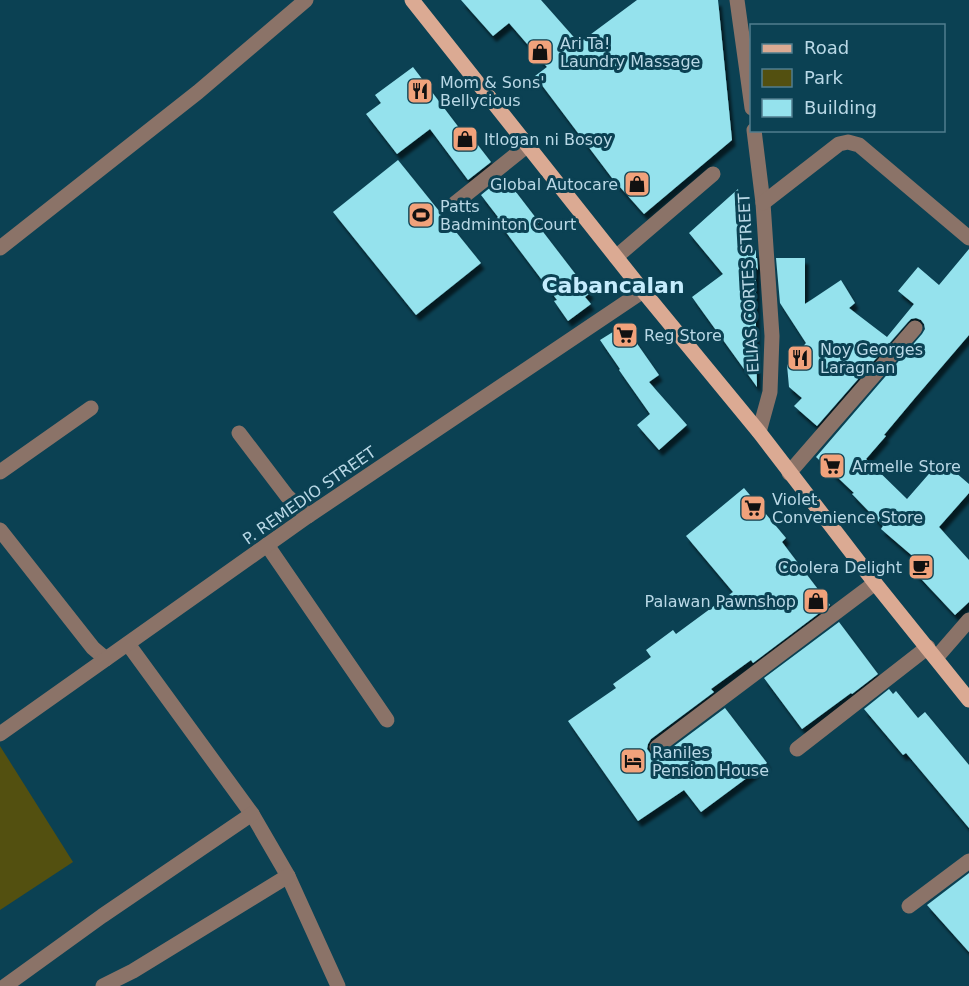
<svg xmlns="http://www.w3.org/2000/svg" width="969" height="986" font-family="'DejaVu Sans',sans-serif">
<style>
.green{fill:#535010}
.building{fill:#95e2ed;filter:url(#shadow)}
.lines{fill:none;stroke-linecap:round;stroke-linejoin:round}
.minor{stroke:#8b7368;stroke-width:15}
.major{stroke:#dbaa93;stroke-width:15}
.labels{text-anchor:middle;stroke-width:6;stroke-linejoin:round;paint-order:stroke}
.poi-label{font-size:16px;fill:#b9d8e6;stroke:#0b4153;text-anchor:start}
.street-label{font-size:16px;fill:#b9d8e6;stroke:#0b4153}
.district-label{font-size:22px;font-weight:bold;fill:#c5ecfd;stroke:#0b4153}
</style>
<defs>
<filter id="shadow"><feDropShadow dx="3.5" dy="6" stdDeviation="1.5" flood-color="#0009"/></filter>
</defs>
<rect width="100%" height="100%" fill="#0b4153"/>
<polygon class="green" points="0,746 73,862 0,910"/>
<g class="building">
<polygon points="461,0 541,0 579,43 637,0 718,0 732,140 644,214 612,178 535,76 547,67 509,23 493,36"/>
<polygon points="413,67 463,133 467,131 491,162 468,180 430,129 397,154 366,114 381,103 375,95"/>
<polygon points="398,160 481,263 416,315 333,212"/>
<polygon points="502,178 504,181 506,179 539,222 537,224 590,293 585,297 591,304 568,321 554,301 557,300 496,219 498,217 481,195"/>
<polygon points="738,189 748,256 756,250 756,258 757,258 758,270 756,267 756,343 757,387 692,297 723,274 689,233"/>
<polygon points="969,249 969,335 915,398 884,435 886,436 866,459 907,499 941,460 969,484 969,493 939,527 969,560 969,602 955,615 909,566 916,559 881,529 883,526 852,494 854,493 816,457 922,334 925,329 924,324 921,320 916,318 911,319 908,322 817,426 794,406 802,398 789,387 787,365 806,343 780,303 776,258 805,258 805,304 841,280 855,303 849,308 887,337 914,304 898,291 918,267 939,285"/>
<polygon points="624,325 659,375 649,382 687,425 659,450 637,425 650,414 619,370 620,369 600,340"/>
<polygon points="744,488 786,538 782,542 830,605 753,663 751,660 711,689 714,692 651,739 648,744 647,749 650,753 654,756 662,755 725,708 767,763 701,812 684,790 638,821 568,721 616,688 613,684 651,657 646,650 673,630 676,634 733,592 686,536"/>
<polygon points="839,622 878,674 852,694 851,693 802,729 764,678"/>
<polygon points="889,689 893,694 896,691 918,718 925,712 969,765 969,828 906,753 903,755 864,709"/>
<polygon points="969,873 969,952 927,905"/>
</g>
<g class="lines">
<g class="minor">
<polyline points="737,0 752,108"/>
<polyline points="754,130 763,203 772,336 770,392 759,432"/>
<polyline points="763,203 839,144 848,142 859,145 969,238"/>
<polyline points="454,204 528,145"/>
<polyline points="0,248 198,92 306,0"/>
<polyline points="616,257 713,174"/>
<polyline points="239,433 287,496 308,516"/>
<polyline points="0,472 91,408"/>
<polyline points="789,473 915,328"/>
<polyline points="0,530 93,648 106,659"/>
<polyline points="267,545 387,720"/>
<polyline points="128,644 252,814 288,876 338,986"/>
<polyline points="936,658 969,620"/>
<polyline points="0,734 308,516 643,291"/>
<polyline points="657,747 875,583"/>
<polyline points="797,749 928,647"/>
<polyline points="909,906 969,861"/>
<polyline points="5,986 102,916 252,814"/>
<polyline points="103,986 133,971 288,876"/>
</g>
<polyline class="major" points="412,0 643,291 759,432 875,583 969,700"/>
</g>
<defs>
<g id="shop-square" transform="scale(1.35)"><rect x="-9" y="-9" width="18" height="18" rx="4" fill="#f1a27b" stroke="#0b4153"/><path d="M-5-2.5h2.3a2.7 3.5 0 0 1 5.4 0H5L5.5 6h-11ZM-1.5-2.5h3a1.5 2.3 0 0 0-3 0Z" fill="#111"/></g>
<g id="restaurant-square" transform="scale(1.35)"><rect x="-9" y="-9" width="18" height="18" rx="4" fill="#f1a27b" stroke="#0b4153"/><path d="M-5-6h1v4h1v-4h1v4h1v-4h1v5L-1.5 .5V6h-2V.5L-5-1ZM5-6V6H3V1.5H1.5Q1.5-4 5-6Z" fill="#111"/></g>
<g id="stadium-square" transform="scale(1.35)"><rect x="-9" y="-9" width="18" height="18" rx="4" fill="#f1a27b" stroke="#0b4153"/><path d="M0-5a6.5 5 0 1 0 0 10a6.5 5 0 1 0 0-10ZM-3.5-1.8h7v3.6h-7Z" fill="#111"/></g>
<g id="supermarket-square" transform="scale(1.35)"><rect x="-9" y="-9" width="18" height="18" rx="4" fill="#f1a27b" stroke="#0b4153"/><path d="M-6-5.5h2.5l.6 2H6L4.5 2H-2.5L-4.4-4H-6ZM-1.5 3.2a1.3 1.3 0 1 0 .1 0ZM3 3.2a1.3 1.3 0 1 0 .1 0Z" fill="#111"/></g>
<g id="cafe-square" transform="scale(1.35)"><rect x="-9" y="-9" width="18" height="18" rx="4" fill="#f1a27b" stroke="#0b4153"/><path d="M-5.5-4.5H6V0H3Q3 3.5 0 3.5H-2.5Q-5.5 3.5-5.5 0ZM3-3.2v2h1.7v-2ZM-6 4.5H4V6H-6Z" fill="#111"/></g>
<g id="hotel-square" transform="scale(1.35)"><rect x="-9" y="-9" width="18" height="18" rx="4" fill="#f1a27b" stroke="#0b4153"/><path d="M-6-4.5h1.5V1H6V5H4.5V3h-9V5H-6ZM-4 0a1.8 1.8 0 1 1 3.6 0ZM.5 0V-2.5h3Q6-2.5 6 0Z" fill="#111"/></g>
</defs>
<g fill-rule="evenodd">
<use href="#shop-square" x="540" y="52"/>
<use href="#restaurant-square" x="420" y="91"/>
<use href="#shop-square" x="465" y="139"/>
<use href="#shop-square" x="637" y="184"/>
<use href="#stadium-square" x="421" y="215"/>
<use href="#supermarket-square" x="625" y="335"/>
<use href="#restaurant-square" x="800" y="358"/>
<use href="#supermarket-square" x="832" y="466"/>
<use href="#supermarket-square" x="753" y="508"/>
<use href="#cafe-square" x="921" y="567"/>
<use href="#shop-square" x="816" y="601"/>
<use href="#hotel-square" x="633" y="761"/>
</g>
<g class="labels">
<g class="poi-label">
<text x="560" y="49">Ari Ta!<tspan x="560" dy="18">Laundry Massage</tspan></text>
<text x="440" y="88">Mom &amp; Sons'<tspan x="440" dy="18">Bellycious</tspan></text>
<text x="484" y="145">Itlogan ni Bosoy</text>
<text x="618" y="190" text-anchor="end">Global Autocare</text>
<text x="440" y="212">Patts<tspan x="440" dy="18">Badminton Court</tspan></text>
<text x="644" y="341">Reg Store</text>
<text x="820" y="355">Noy Georges<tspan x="820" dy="18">Laragnan</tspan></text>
<text x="852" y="472">Armelle Store</text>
<text x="772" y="505">Violet<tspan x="772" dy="18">Convenience Store</tspan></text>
<text x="902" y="573" text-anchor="end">Coolera Delight</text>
<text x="796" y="607" text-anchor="end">Palawan Pawnshop</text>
<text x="652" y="758">Raniles<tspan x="652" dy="18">Pension House</tspan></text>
</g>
<g class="street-label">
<text transform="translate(748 283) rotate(-93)" y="6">ELIAS CORTES STREET</text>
<text transform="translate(309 495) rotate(-35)" y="6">P. REMEDIO STREET</text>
</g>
<g class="district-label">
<text x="613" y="293">Cabancalan</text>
</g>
</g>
<rect x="750" y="24" width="195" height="108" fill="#0b4153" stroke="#517d8e" stroke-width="1.5"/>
<rect x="762" y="44" width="30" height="9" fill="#dbaa93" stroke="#517d8e" stroke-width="1.5"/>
<text x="804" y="54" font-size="18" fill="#b9d8e6">Road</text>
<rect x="762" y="69" width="30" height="18" fill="#535010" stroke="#517d8e" stroke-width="1.5"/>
<text x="804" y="84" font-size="18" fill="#b9d8e6">Park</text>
<rect x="762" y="99" width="30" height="18" fill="#95e2ed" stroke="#517d8e" stroke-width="1.5"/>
<text x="804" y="114" font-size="18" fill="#b9d8e6">Building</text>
</svg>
